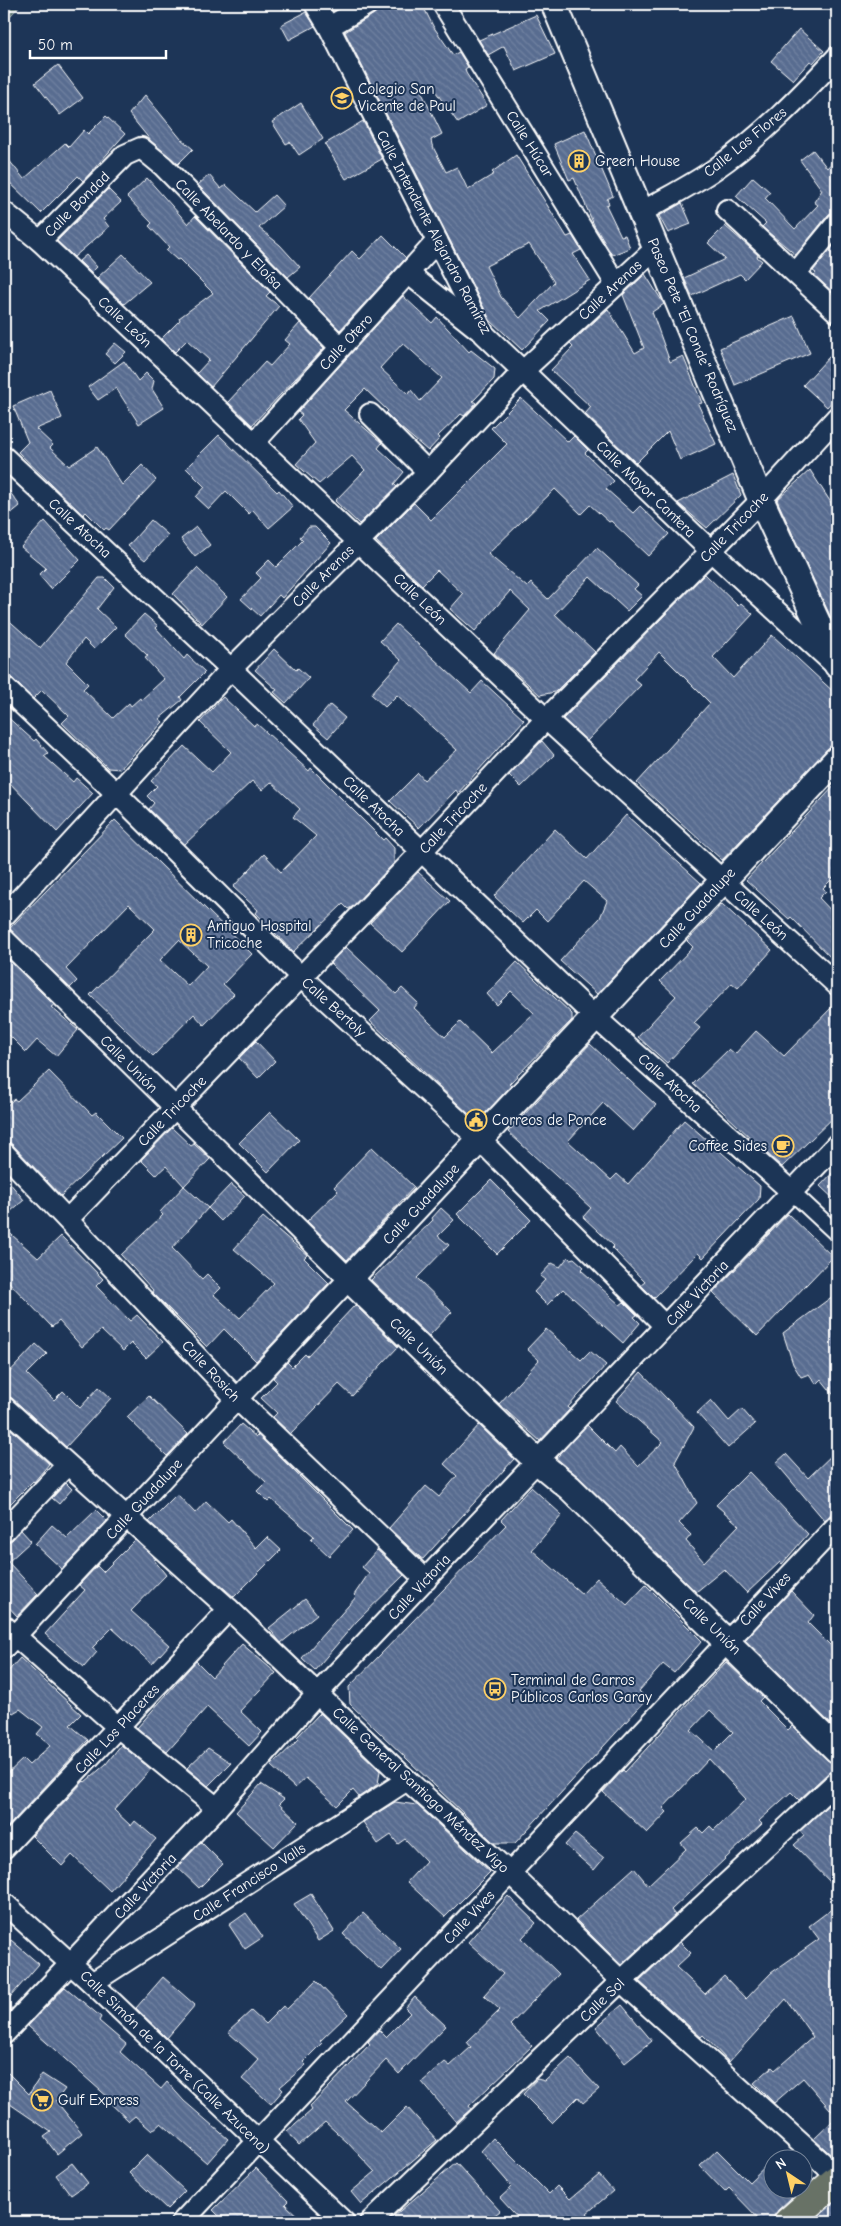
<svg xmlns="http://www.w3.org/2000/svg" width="841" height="2226" font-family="'Comic Neue',sans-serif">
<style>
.grass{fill:#5a7370;stroke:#acb9b8}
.building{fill:url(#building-back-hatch);stroke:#fff;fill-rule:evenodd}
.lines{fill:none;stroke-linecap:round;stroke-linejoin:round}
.pedestrian-casing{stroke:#fff;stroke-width:19}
.minor-casing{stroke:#fff;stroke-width:24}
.tertiary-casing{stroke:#fff;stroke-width:29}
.primary-casing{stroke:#fff;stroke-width:31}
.pedestrian{stroke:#1d3557;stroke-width:15}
.minor{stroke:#1d3557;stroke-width:20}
.tertiary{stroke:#1d3557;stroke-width:25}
.primary{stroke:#687266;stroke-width:28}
.labels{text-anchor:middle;stroke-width:4;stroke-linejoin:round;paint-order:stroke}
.poi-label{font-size:15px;fill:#fff;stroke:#1d3557;text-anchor:start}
.street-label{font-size:15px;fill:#fff;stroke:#1d3557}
</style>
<defs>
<pattern id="building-back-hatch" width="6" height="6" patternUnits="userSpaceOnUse" patternTransform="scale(1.25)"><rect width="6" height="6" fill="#586c90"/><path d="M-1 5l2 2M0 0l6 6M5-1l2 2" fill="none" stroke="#7182a1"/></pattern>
</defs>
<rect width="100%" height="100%" fill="#1d3557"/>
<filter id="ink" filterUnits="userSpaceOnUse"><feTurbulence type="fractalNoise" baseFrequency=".02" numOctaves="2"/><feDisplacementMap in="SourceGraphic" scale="10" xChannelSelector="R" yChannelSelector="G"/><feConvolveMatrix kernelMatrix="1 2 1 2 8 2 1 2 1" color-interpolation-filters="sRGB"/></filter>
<g filter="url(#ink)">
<polygon class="grass" points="4,4 21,4 4,23"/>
<g class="building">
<path d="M380,4H422L433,26L453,55L459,52L468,67L465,69L466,73L487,105L458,123L431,85L421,91L442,134L431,140L432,145L446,172L457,167L468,190L494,174L492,172L516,155L567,237L572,235L581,250L573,254L590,280L540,311L550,321L522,350L490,320L345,32L374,14ZM529,244L554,282L520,318L501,297L486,266Z"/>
<polygon points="306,12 315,26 289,40 281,25"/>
<polygon points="536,15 555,54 516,71 504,46 488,55 479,40"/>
<polygon points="799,29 824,51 813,63 810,61 793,80 771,61"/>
<polygon points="58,65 83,98 60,115 35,83"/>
<polygon points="145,95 181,139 193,149 178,164 151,141 129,114"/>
<polygon points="301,103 323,139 299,155 290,142 286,144 272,122"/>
<polygon points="106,116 125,134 83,181 78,176 41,213 4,177 4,154 24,179 65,143 69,147 84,130 88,134"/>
<polygon points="363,121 382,159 346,179 325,144"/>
<polygon points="585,130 613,196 607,199 609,204 606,205 621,236 625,235 630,248 612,255 594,225 574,178 569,180 554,144"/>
<polygon points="813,150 827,168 837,157 837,209 828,215 796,255 762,227 766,223 736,196 753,177 770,192 765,198 795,229 818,205 814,202 822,190 800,160"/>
<polygon points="209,175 221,189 226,185 255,212 274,195 284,206 259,228 280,245 300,267 288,277 198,185"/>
<polygon points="147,178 188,224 195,216 270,292 266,296 279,306 211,387 197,373 209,360 187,340 175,352 161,339 180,320 179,318 213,293 179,259 177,260 166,250 169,247 149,226 152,223 127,197"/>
<polygon points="108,189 121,202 103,219 109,227 74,257 57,241"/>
<polygon points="682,203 691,224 668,233 659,216"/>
<polygon points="725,226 758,255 757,257 762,261 745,279 740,274 692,296 684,278 725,259 708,243"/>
<polygon points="383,235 406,258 340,330 309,298 352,251 360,259"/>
<polygon points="833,246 837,250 837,296 814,275 816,273 813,271"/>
<polygon points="123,254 150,282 124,304 97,278"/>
<polygon points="86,255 97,267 91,273 79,261"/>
<polygon points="645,274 664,304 652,312 670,362 683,356 702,403 698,404 716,444 680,460 668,431 636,463 585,414 591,407 551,370 573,347 570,344 608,309 635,353 644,348 623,295"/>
<path d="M403,296L432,323L437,317L469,352L471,350L495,369L494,379L473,401L476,403L464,416L461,414L438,436L440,438L428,451L400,427L386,413L388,411L365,389L344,410L382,443L378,448L404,472L394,484L397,487L359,524L335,501L365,470L352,456L319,484L296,464L315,443L298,419L302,415L298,412ZM403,343L442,378L420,401L411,390L408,394L380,368Z"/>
<polygon points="794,316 810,353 735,385 720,348"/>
<polygon points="300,323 324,348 252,425 228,402 265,362 270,366 290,344 285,340"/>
<polygon points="115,343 126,352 115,363 105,354"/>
<polygon points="830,356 837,363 837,396 827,407 803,385"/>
<polygon points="124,361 138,381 146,373 154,381 152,389 164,408 139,424 116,388 98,400 88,387"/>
<polygon points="50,390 62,418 36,429 53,445 50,448 69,466 97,447 122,485 142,465 156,480 109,530 106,528 104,530 86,512 83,515 18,452 28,442 13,406"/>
<polygon points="521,398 568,442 574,436 588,450 585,453 614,481 606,489 633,513 640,506 669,534 648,556 611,521 609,522 590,505 581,514 555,489 488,554 527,587 531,583 548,599 597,548 638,585 634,589 642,596 627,611 590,577 555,614 595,652 555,692 540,695 494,653 530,610 510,591 475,631 450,609 463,594 437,570 422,585 376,541 414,503 431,520 507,444 491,428"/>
<polygon points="219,435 277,492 279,490 293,507 269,528 253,510 249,514 226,491 209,509 196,497 205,487 186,468"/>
<polygon points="810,470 837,512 837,631 777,500"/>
<polygon points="733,475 741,495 707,528 678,503"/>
<polygon points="4,484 20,506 4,519"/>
<polygon points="151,520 168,535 145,560 128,546"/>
<polygon points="45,521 80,560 51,589 39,575 46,568 21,547"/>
<polygon points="196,527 210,545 195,557 181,539"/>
<polygon points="309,527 315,527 331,543 282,598 279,595 260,616 241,599 261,578 256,573 269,560 276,567 303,540 300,537"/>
<polygon points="197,568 227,597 202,624 173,594"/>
<polygon points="705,574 738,606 741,603 753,614 713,657 733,678 772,635 837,695 837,739 722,860 637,783 710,703 659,652 634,679 641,685 587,741 563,719"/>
<polygon points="99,578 105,578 114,587 97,609 116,627 94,649 84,639 66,662 88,684 83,689 113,718 129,703 131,706 140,698 141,700 164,679 145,658 148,656 125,634 144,614 158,626 156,628 184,659 187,655 205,672 180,697 182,700 159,719 163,722 120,769 108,768 62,723 69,716 42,690 33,699 12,678 4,675 4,616 40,648"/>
<polygon points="396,624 471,693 482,681 524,720 458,793 456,790 419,828 390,801 418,773 424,780 457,750 397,695 385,707 371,694 401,660 380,641"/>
<polygon points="274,649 296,670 298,668 309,678 286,703 274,692 277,690 255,670"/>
<polygon points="223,697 254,726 257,724 309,771 311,768 383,840 385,838 394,848 394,863 352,907 348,909 343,904 293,952 256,913 258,910 233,887 264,854 281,872 316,836 293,817 300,809 271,782 262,790 252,781 185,844 149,809 154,803 147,796 157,786 151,781 184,746 212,772 231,752 200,722"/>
<polygon points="330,705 345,718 328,738 313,725"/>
<polygon points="4,714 34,741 36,739 48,753 44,756 73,782 76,778 93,793 57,832 4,777"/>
<polygon points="542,741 554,755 521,787 509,775"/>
<polygon points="837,783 837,874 823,888 826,891 819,898 837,917 837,964 791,917 789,919 746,880"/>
<polygon points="626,815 701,883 597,994 560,961 600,918 607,901 584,881 547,921 536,910 523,923 494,896 555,829 587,859"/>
<path d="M115,820L252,954L223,984L234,994L204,1025L194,1014L153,1056L90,995L155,929L129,904L66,969L77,981L70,988L9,929ZM179,940L207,966L188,986L160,960Z"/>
<polygon points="418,872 450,901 402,952 370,923"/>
<polygon points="722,904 772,950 738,988 732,983 694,1023 700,1028 667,1063 638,1037 676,996 660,981 693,947 687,941"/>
<polygon points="346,947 396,994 402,988 418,1003 414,1008 445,1037 460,1022 492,1053 534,1013 511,991 497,1005 487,994 517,962 572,1014 572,1020 509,1084 511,1086 479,1120 475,1120 370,1021 380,1011 330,963"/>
<polygon points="4,955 54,1005 51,1007 78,1030 56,1056 37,1040 26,1052 4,1030"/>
<polygon points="837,1002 837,1114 782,1167 693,1084 729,1049 735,1054 756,1031 784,1056"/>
<polygon points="256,1041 275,1061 258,1078 239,1058"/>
<polygon points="590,1044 656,1105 633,1131 603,1103 568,1141 611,1180 617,1174 628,1184 684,1120 760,1186 759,1199 703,1258 698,1253 654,1298 641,1285 645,1282 612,1248 614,1246 583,1217 591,1208 508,1132"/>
<polygon points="49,1071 92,1115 96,1112 122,1138 61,1196 13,1145 4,1139 4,1108 14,1099 17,1101"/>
<polygon points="270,1112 299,1140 268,1172 239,1143"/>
<polygon points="172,1128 191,1146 194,1144 210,1159 184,1186 166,1166 156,1175 141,1160"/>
<polygon points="372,1147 414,1187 347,1260 307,1221 338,1191 334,1187"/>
<polygon points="837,1168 837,1202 820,1186"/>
<polygon points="4,1176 24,1200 4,1217"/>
<polygon points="491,1180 531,1220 497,1254 457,1214"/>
<polygon points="231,1184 245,1196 221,1221 208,1208"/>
<polygon points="184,1186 208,1208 172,1248 202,1279 207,1274 221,1288 214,1295 240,1318 274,1283 234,1249 263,1217 307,1255 304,1258 329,1283 256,1361 224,1329 207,1347 152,1292 153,1290 121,1255 163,1215 160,1212"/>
<polygon points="441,1208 454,1220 438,1236 449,1245 417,1278 452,1312 429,1336 371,1280 433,1220 432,1218"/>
<polygon points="788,1214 833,1257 757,1336 713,1293"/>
<polygon points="4,1228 38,1258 61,1236 103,1279 96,1286 130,1321 137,1315 163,1342 146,1358 131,1343 123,1351 101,1330 82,1347 59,1321 52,1327 4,1277"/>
<polygon points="568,1257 570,1259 574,1258 584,1267 581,1270 620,1305 624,1302 637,1315 634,1317 640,1323 623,1343 563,1289 547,1305 534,1292 545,1280 540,1276 552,1263 560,1267"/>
<polygon points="837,1293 837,1399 821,1379 816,1384 809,1374 801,1377 793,1364 783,1333"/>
<polygon points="355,1305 398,1347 352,1396 339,1384 291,1434 273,1417 277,1413 261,1398 277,1382 273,1378 287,1362 292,1367 305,1354 307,1356"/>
<polygon points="546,1329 581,1360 590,1351 606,1365 568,1407 570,1409 540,1441 499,1404 539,1360 527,1349"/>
<polygon points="36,1344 47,1354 27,1374 54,1400 63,1391 80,1408 99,1387 111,1398 66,1447 12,1398 4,1395 4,1378"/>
<polygon points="641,1372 694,1427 675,1462 697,1503 679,1523 691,1535 686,1541 704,1562 739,1525 716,1505 749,1472 808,1534 782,1564 780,1562 747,1593 724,1569 696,1592 580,1478 556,1458 587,1425 615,1453 620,1447 638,1466 663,1442 616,1401"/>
<polygon points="149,1396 188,1434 167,1456 127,1417"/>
<polygon points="711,1400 729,1421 742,1409 755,1424 728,1448 697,1413"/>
<polygon points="4,1423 49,1464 34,1482 33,1481 4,1510"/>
<polygon points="241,1424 256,1437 258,1435 353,1530 329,1556 311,1539 314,1536 271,1499 268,1502 257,1491 266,1482 224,1442"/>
<polygon points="479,1425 514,1459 423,1559 421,1558 389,1528 426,1486 439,1497 457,1476 444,1464"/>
<polygon points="837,1450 837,1506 825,1521 776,1463 786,1454 808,1478"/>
<polygon points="66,1483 72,1489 59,1504 52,1498"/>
<polygon points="531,1487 562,1515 532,1550 582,1594 597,1578 627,1605 646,1585 702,1641 674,1673 663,1664 639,1691 647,1699 515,1843 494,1843 350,1704 349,1687 506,1525 501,1520"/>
<polygon points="177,1494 195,1513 206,1501 228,1522 231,1519 256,1548 267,1537 281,1550 234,1597 149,1522"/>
<polygon points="96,1510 107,1521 62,1569 35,1544 52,1525 67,1538"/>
<polygon points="21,1530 31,1541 8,1562 38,1594 17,1616 4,1602 4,1543 12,1540"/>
<polygon points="135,1540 156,1559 154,1560 166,1575 131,1611 169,1645 152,1664 112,1628 92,1648 97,1652 84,1667 45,1634 85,1590 79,1585 97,1566 103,1572"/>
<polygon points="377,1550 404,1575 356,1622 315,1670 302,1658 356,1597 354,1595 369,1573 362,1567"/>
<polygon points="791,1591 814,1615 808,1623 837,1652 837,1730 745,1640"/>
<polygon points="305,1599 317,1614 281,1643 269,1628"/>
<polygon points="242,1644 276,1673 240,1711 262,1732 249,1746 207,1707 167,1752 137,1728 196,1661 212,1677"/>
<polygon points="20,1658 81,1714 70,1725 88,1740 4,1831 4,1777 23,1759 29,1765 51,1745 37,1734 43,1727 20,1709 13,1713 4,1704 4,1676"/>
<path d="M726,1662L763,1697L759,1701L788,1730L792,1726L827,1760L837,1764V1769L829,1772L799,1800L791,1792L759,1821L762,1824L671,1910L675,1915L621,1965L576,1920L634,1868L648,1885L686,1849L681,1843L698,1828L703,1833L710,1826L714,1830L746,1799L709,1759L663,1808L667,1812L647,1833L603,1792L623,1770L625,1772ZM710,1710L733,1732L714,1751L691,1730Z"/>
<polygon points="320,1713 380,1771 378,1784 359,1797 353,1790 337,1806 306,1778 295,1788 271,1766 299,1739 297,1737"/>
<polygon points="121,1745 151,1769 114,1810 131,1826 135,1821 156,1839 110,1891 72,1855 62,1866 32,1836 84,1781 85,1782 106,1764"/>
<polygon points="208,1748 231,1763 208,1786 187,1768"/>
<polygon points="261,1784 284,1799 279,1804 298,1822 274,1847 236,1812"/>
<polygon points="837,1797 837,1889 794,1845 804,1836 800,1831"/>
<polygon points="395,1802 417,1805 490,1872 445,1917 407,1882 426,1861 405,1839 398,1844 391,1835 378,1844 363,1822"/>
<polygon points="575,1834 604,1858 594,1870 565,1845"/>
<polygon points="201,1842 223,1864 199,1888 177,1867"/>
<polygon points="311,1894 334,1931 318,1941 294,1904"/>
<polygon points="508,1896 536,1923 522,1938 559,1974 510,2025 532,2046 469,2106 471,2109 456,2122 422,2082 445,2062 450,2066 471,2047 467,2042 500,2010 484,1995 503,1974 468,1942"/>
<polygon points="837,1905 837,2160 814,2139 837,2117 803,2078 774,2103 754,2083 772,2067 775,2070 813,2037 786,1999 729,2062 703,2035 701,2037 639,1981 680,1942 691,1953 676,1967 705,1994 724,1976 746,1999 771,1973 819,1939 809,1926"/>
<polygon points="246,1913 263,1937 245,1949 229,1925"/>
<polygon points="363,1913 401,1949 381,1970 343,1934"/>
<polygon points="11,1940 39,1964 4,2004 4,1949"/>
<polygon points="163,1977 195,2005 167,2038 136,2008"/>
<polygon points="316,1981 348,2014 320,2041 322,2043 303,2062 306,2065 280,2087 283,2090 271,2104 242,2079 259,2060 228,2032 251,2011 265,2024 283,2006 287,2009"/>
<polygon points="65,1987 101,2017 99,2021 126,2044 120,2052 161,2089 167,2082 184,2101 228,2139 207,2163 161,2123 152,2131 135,2116 129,2121 108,2101 110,2099 28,2026"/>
<polygon points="415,1997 446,2026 399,2074 386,2060 346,2102 381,2133 407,2107 437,2140 361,2204 351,2192 375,2172 347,2142 325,2122 299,2145 287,2132 312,2110 310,2107 370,2044 368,2042 379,2030 386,2037 410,2013 405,2008"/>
<polygon points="622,2005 652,2041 625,2063 596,2027"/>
<polygon points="570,2058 599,2089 583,2103 578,2097 552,2123 523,2094 537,2079 545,2081"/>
<polygon points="4,2069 29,2094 42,2074 65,2089 56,2101 82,2133 57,2154 44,2137 51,2132 4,2100"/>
<polygon points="493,2138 549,2194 557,2186 570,2199 599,2175 613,2191 587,2213 596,2222 522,2222 500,2198 512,2187 481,2151"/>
<polygon points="717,2150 749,2182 774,2158 774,2188 802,2188 778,2210 773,2222 762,2222 729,2188 725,2192 700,2166"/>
<polygon points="147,2155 185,2191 167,2209 129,2173"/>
<polygon points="72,2163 88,2183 71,2195 56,2175"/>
<polygon points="456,2163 500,2211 486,2222 387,2222"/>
<polygon points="256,2168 288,2201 285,2204 304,2222 225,2222 213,2210"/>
<polygon points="837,2200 837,2222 811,2222"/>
</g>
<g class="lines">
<g class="pedestrian-casing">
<polyline id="pedestrian" points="792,1192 837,1234"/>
</g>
<g class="minor-casing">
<g id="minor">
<polyline points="315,4 329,27 484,334 711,551 835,665"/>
<polyline points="443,4 616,284"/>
<polyline points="329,27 368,4"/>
<polyline points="727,210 837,312"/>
<polyline points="4,212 40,241 546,719 837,985"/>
<path d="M642,212C666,198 692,185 715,169C760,138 800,97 837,57"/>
<polyline points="40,241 125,155 141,148 163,166 340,347"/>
<polyline points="796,273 837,223"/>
<polyline points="409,274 478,329"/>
<polyline points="370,414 428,472"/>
<polyline points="254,443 437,241"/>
<polyline points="4,457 231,669 595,1017 792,1192"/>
<polyline points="4,687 117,794 301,977 480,1140 665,1326"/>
<polyline points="4,916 231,669 428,472 523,371 656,248"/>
<polyline points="4,939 349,1279 4,1648"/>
<polyline points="4,1153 237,1399 426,1580"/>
<polyline points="68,1219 422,851 546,719 761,500 837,417"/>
<polyline points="4,1407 229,1609 407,1780 510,1873 621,1981 837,2176"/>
<polyline points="4,1531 66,1466"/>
<polyline points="4,1626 119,1728 217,1808"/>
<polyline points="4,1848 229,1609"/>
<polyline points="4,1903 92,1983 344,2222"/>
<polyline points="92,1983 407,1780"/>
<polyline points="4,2034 217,1808 317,1694 837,1144"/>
<polyline points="182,2222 837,1525"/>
<polyline points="370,2222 621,1981 837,1781"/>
</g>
</g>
<g class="tertiary-casing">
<g id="tertiary">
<polyline points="554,4 761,500 837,665"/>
<polyline points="837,759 349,1279 537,1461 570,1488 837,1750"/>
</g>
</g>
<g class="primary-casing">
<polyline id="primary" points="788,2222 837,2179"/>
</g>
<use href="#pedestrian" class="pedestrian"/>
<use href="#minor" class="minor"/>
<use href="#tertiary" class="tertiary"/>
<use href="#primary" class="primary"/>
</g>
</g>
<defs>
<g id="school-ring" transform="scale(1.125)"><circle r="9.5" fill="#1d3557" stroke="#ffd166" stroke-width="1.5"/><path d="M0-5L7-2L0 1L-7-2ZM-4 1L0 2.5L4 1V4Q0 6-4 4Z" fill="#ffd166"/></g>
<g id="building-ring" transform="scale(1.125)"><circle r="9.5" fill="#1d3557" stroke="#ffd166" stroke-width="1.5"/><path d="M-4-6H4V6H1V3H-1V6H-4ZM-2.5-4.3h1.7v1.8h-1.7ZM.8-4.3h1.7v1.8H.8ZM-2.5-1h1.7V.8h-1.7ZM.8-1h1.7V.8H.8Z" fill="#ffd166"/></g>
<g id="civic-ring" transform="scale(1.125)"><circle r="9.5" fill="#1d3557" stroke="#ffd166" stroke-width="1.5"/><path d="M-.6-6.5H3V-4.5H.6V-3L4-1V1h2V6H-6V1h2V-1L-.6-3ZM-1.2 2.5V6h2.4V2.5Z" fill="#ffd166"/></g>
<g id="cafe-ring" transform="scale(1.125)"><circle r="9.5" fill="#1d3557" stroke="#ffd166" stroke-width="1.5"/><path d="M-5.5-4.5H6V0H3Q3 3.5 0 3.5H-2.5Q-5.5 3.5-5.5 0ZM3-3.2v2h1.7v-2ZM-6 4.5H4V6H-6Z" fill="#ffd166"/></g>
<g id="bus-ring" transform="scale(1.125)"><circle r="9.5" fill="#1d3557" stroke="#ffd166" stroke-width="1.5"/><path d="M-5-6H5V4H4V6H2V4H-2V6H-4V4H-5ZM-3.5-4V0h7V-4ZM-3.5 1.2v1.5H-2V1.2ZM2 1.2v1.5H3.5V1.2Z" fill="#ffd166"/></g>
<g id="supermarket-ring" transform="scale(1.125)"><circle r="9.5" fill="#1d3557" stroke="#ffd166" stroke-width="1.5"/><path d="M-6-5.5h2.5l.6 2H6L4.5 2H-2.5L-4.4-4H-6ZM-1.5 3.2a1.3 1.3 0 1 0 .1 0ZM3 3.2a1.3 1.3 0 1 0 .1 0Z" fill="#ffd166"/></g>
</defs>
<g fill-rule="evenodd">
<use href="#school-ring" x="342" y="98"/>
<use href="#building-ring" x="579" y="161"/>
<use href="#building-ring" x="191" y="935"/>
<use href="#civic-ring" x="476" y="1120"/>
<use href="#cafe-ring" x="783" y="1146"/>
<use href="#bus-ring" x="495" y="1689"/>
<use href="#supermarket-ring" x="42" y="2100"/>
</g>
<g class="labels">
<g class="poi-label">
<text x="358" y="94">Colegio San<tspan x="358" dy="17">Vicente de Paul</tspan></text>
<text x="595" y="166">Green House</text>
<text x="207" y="931">Antiguo Hospital<tspan x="207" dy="17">Tricoche</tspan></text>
<text x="492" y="1125">Correos de Ponce</text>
<text x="767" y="1151" text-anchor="end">Coffee Sides</text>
<text x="511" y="1685">Terminal de Carros<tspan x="511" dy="17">Públicos Carlos Garay</tspan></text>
<text x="58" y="2105">Gulf Express</text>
</g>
<g class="street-label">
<text transform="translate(745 142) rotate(-39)" y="5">Calle Las Flores</text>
<text transform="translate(530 144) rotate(58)" y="5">Calle Húcar</text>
<text transform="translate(77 204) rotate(-45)" y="5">Calle Bondad</text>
<text transform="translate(434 232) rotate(62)" y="5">Calle Intendente Alejandro Ramírez</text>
<text transform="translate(229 234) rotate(46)" y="5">Calle Abelardo y Eloísa</text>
<text transform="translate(610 290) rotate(-43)" y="5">Calle Arenas</text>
<text transform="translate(125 322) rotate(43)" y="5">Calle León</text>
<text transform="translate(693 335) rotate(67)" y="5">Paseo Pete "El Conde" Rodríguez</text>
<text transform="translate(346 342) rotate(-47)" y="5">Calle Otero</text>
<text transform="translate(646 489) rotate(44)" y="5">Calle Mayor Cantera</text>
<text transform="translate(734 527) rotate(-46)" y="5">Calle Tricoche</text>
<text transform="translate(80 528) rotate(43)" y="5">Calle Atocha</text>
<text transform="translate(323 576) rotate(-45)" y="5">Calle Arenas</text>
<text transform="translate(420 599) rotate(44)" y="5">Calle León</text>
<text transform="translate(374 806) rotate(44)" y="5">Calle Atocha</text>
<text transform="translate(453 818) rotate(-47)" y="5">Calle Tricoche</text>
<text transform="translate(697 908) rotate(-47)" y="5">Calle Guadalupe</text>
<text transform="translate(761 915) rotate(42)" y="5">Calle León</text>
<text transform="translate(334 1007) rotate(42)" y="5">Calle Bertoly</text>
<text transform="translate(129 1064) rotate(45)" y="5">Calle Unión</text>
<text transform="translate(670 1083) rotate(42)" y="5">Calle Atocha</text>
<text transform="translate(172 1111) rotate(-46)" y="5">Calle Tricoche</text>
<text transform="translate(421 1204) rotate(-47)" y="5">Calle Guadalupe</text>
<text transform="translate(697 1293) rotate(-47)" y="5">Calle Victoria</text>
<text transform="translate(419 1346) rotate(44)" y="5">Calle Unión</text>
<text transform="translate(211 1371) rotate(47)" y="5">Calle Rosich</text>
<text transform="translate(144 1499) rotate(-47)" y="5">Calle Guadalupe</text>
<text transform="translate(419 1587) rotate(-47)" y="5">Calle Victoria</text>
<text transform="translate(765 1599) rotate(-47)" y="5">Calle Vives</text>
<text transform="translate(712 1626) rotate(44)" y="5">Calle Unión</text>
<text transform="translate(117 1729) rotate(-47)" y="5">Calle Los Placeres</text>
<text transform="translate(421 1790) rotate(43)" y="5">Calle General Santiago Méndez Vigo</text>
<text transform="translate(249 1882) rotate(-33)" y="5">Calle Francisco Valls</text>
<text transform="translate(145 1886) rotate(-47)" y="5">Calle Victoria</text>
<text transform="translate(469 1917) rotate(-47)" y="5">Calle Vives</text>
<text transform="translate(602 2000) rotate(-44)" y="5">Calle Sol</text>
<text transform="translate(175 2062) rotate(44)" y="5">Calle Simón de la Torre (Calle Azucena)</text>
</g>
</g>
<rect width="841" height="2226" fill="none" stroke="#1d3557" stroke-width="20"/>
<rect x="10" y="10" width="821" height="2206" fill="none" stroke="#fff" stroke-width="2" filter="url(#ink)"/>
<g transform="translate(788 2174) rotate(325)"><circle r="24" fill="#1d3557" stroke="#77869a"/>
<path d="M0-4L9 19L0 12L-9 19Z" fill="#ffd166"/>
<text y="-8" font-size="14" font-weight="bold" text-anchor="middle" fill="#ffffff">N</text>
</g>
<path d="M30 50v8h136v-8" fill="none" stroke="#ffffff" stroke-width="2.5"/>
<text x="38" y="50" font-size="15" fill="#ffffff" stroke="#1d3557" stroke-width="4" paint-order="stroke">50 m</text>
</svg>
